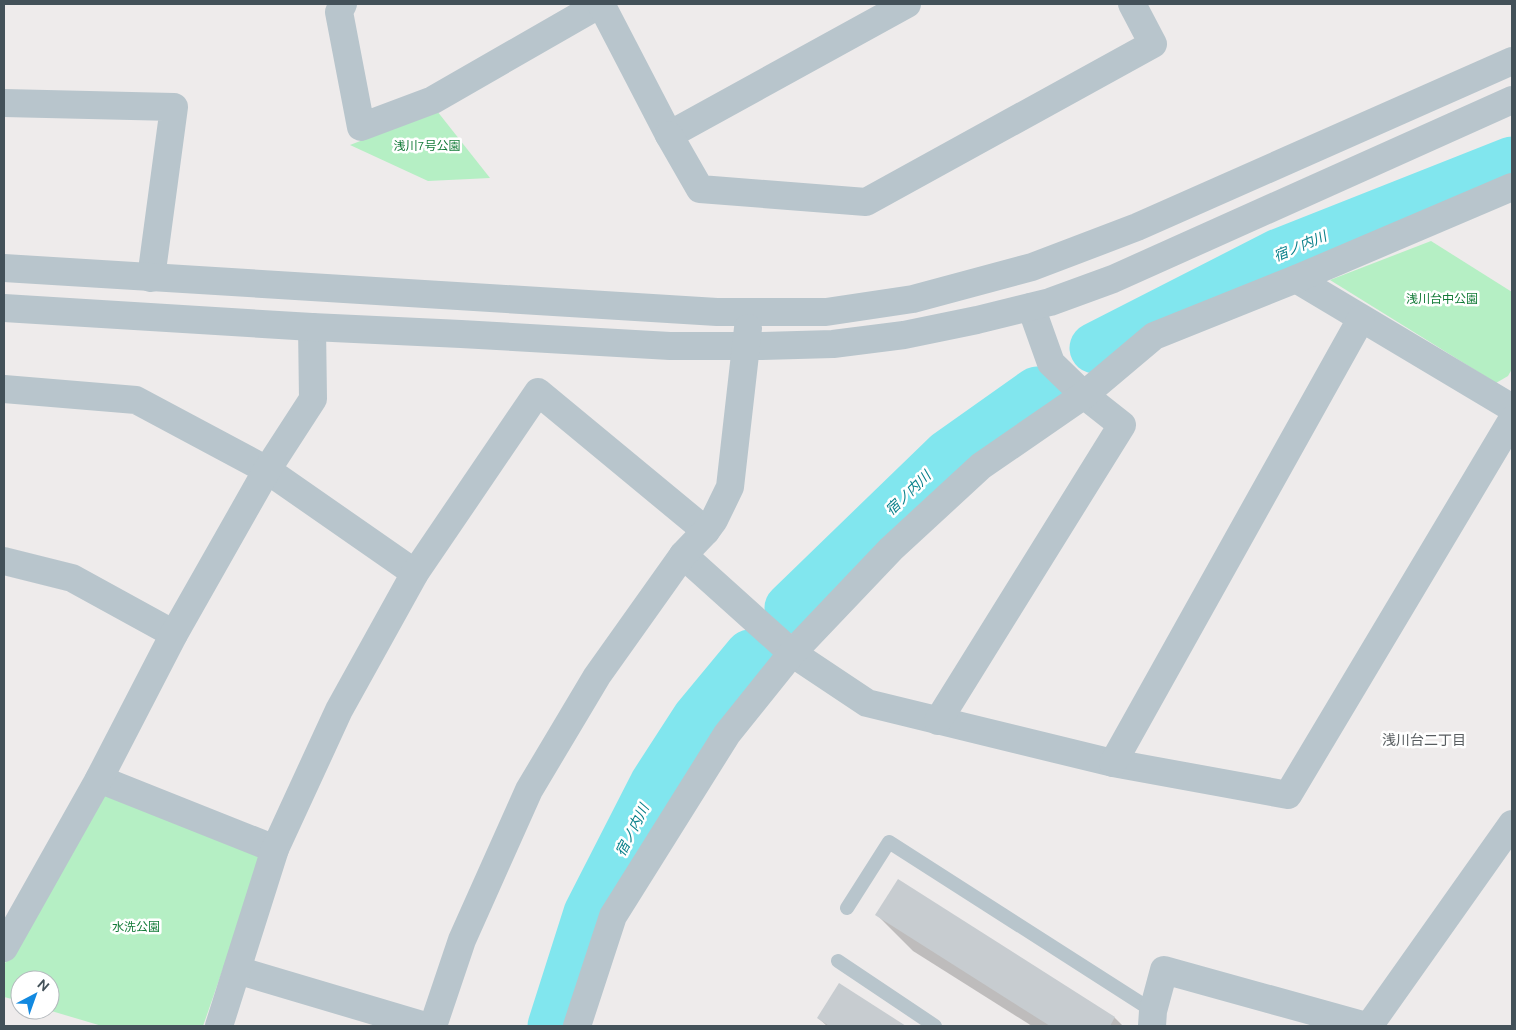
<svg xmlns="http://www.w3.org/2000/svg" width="1516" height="1030" font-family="Ubuntu,'Noto Sans JP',sans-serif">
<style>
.green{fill:#b5efc4}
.shadow{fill:#0003}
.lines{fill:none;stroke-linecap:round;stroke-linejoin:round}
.river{stroke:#81e6ee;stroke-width:51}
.building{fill:#c7ccd0}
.service{stroke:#b8c5cc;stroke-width:14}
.minor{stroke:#b8c5cc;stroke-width:28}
.tertiary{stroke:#b8c5cc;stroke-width:28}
.labels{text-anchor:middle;stroke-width:5;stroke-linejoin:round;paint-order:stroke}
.park-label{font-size:12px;fill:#137b38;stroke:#fff}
.water-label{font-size:14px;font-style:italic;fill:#09808a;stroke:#fff}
.neighbourhood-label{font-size:14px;fill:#585d60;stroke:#fff}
</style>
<rect width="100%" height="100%" fill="#eeebeb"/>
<g class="green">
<polygon points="437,111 490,178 428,181 350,145"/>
<polygon points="1431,241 1512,292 1512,369 1508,376 1496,383 1330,280"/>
<polygon points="103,789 262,857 203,1026 102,1026 48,1010 50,1010 50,980 20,980 20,1001 4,997 4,965"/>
</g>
<g class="shadow">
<polygon points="898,881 1115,1018 1123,1026 1032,1026 913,951 877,915"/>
<polygon points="839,985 904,1026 827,1026 818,1018"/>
</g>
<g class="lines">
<g class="river">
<polyline points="1095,348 1279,254 1512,162"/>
<polyline points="790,608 948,455 1037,392"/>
<polyline points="553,1026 589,913 655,784 697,719 750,655"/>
</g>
</g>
<g class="building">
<polygon points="898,879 1115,1017 1110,1026 1050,1026 875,915"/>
<polygon points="839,983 906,1026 829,1026 817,1018"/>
</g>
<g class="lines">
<g class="service">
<polyline points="847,908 889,842 1153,1011"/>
<polyline points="838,961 935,1026"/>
</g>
<g class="minor">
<polyline points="343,4 339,12 361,127 433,100 600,4"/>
<polyline points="601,4 669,135 907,4"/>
<polyline points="4,103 174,107 151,278"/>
<polyline points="669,135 700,189 866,202 1153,44 1132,4"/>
<polyline points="1296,279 1512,408"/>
<polyline points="4,389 136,400 267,470 415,573"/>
<polyline points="683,555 792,653 867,703 1113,763 1288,795 1512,420"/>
<polyline points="4,561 72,578 174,634"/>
<polyline points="938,721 1122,425 1084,395 1051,363 1031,307"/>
<polyline points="1113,763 1361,319"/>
<polyline points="99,779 275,849"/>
<polyline points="4,948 99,779 174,634 267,470 313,399 312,327"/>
<polyline points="237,970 425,1026"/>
<polyline points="219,1026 275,849 339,710 415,573 538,392 706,531"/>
<polyline points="577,1026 613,916 727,734 792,653 891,549 981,466 1084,395 1154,336 1296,279 1512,187"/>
<polyline points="1152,1026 1153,1011 1164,970 1366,1026"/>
<polyline points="1369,1026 1512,824"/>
</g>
<g class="tertiary">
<polyline points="4,268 717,312 826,312 913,299 1032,267 1137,227 1512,61"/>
<polyline points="4,308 312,327 461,334 670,346 762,346 833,344 904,335 977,320 1050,302 1113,279 1512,100"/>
<polyline points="433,1026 462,940 529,790 597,676 683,555 706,531 714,520 730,487 748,328"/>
</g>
</g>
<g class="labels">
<g class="park-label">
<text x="427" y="150">浅川7号公園</text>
<text x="1442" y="303">浅川台中公園</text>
<text x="136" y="931">水洗公園</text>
</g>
<g class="water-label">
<text transform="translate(1300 246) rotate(-23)" y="5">宿ノ内川</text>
<text transform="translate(908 493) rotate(-44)" y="5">宿ノ内川</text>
<text transform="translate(632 830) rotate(-63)" y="5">宿ノ内川</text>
</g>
<g class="neighbourhood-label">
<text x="1424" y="745">浅川台二丁目</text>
</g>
</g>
<rect width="1516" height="1030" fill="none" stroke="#435159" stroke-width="10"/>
<g transform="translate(35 995) rotate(41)"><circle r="24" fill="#ffffff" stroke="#b4b9bd"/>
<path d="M0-4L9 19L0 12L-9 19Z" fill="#1289e0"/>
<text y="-8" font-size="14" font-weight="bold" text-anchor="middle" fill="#435159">N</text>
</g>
</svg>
